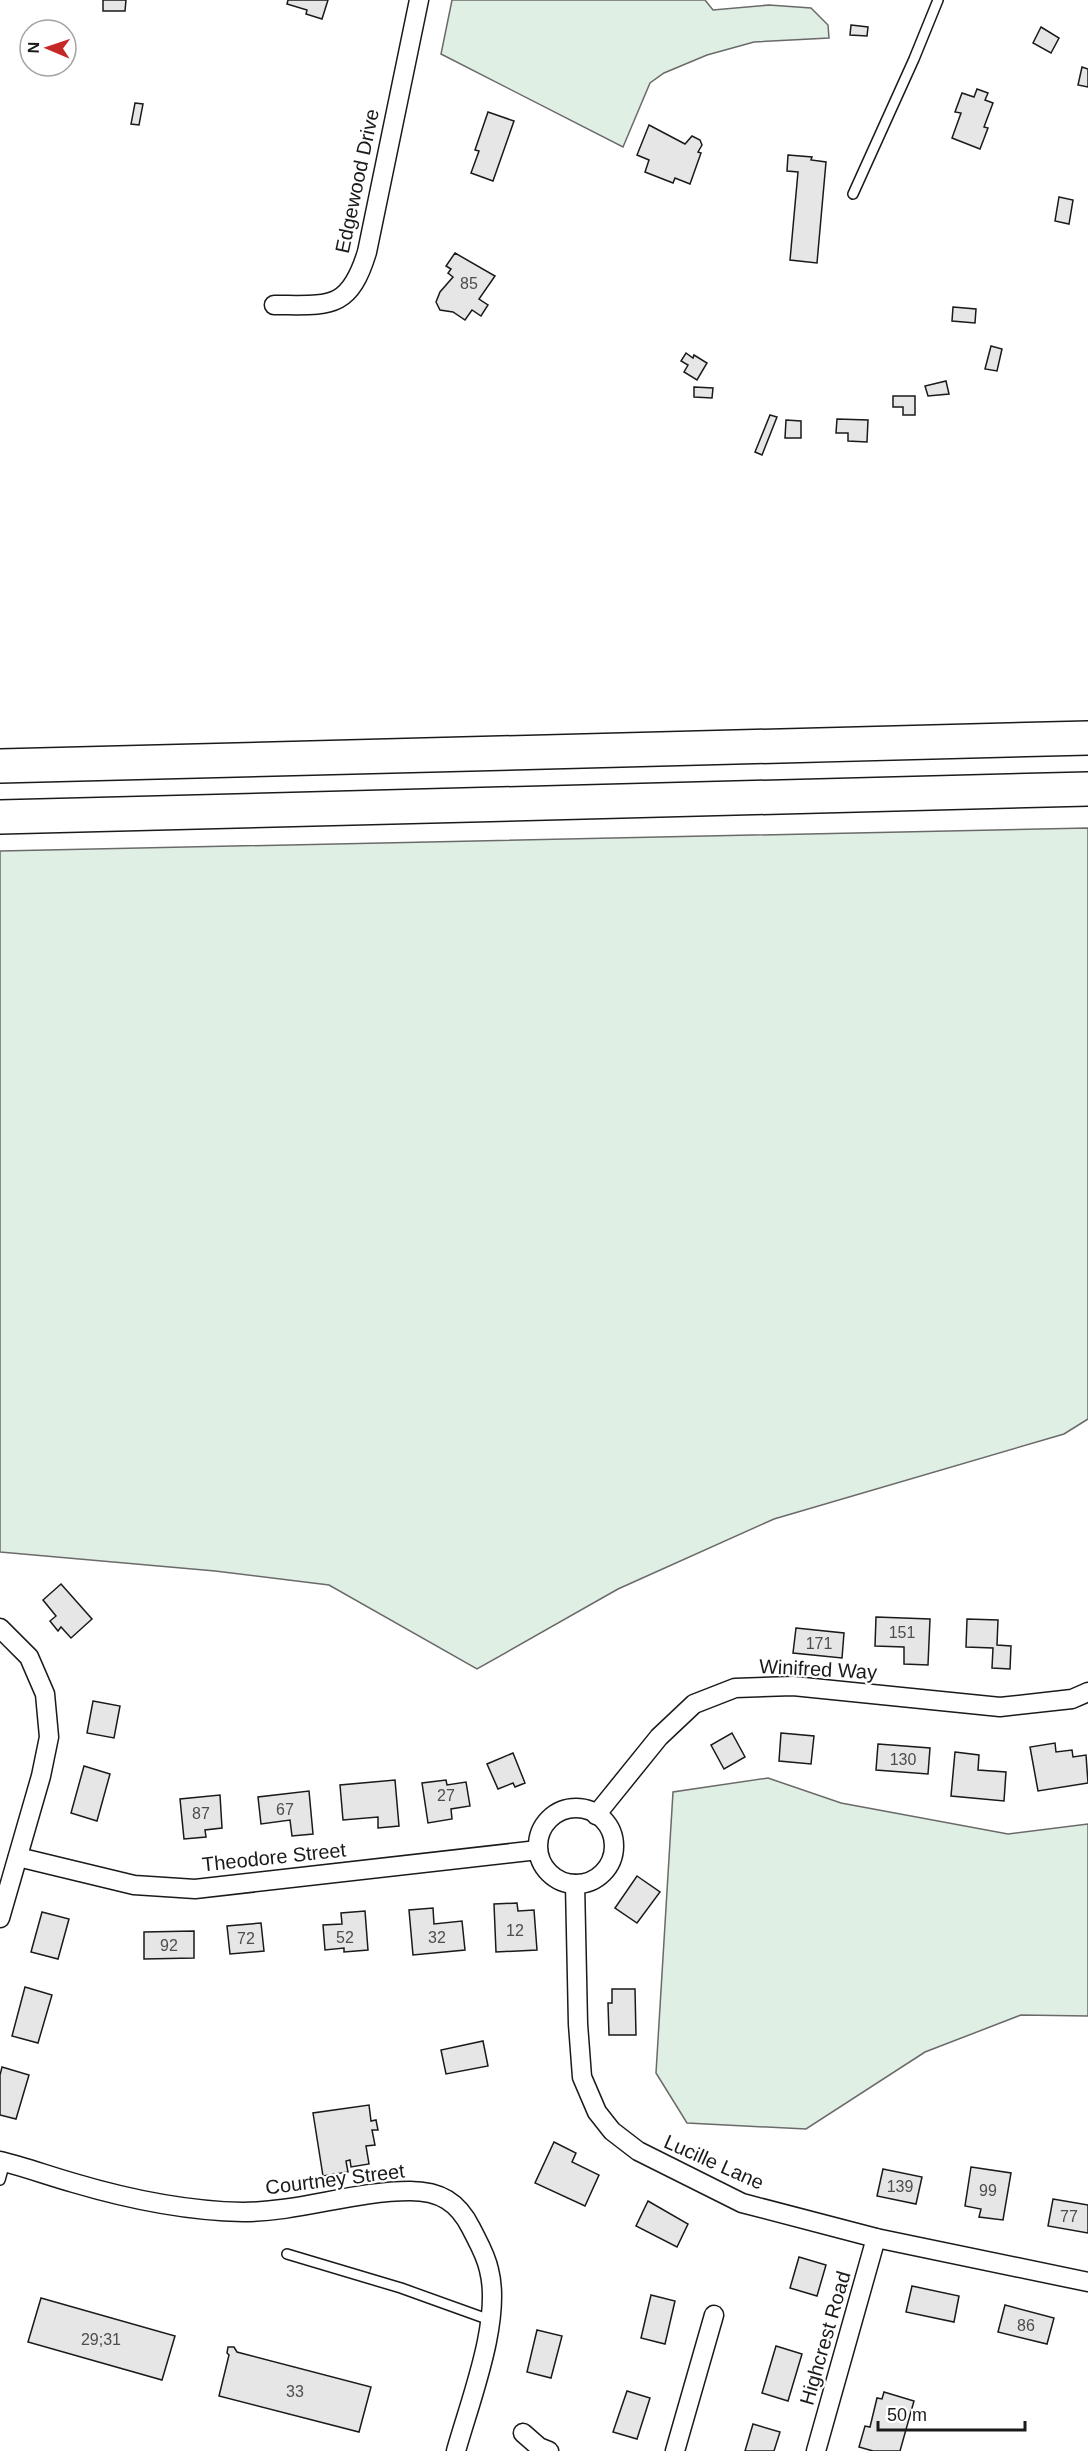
<svg xmlns="http://www.w3.org/2000/svg" width="1088" height="2451" font-family="Helvetica,sans-serif">
<style>
.green{fill:#e0efe3;stroke:#6a6a6a;stroke-width:1.5}
.building{fill:#e6e6e6;stroke:#1a1a1a;stroke-width:1.5}
.lines{fill:none;stroke-linecap:round;stroke-linejoin:round}
.service-casing{stroke:#1a1a1a;stroke-width:12}
.minor-casing{stroke:#1a1a1a;stroke-width:21}
.motorway-casing{stroke:#1a1a1a;stroke-width:36}
.service{stroke:#fff;stroke-width:9}
.minor{stroke:#fff;stroke-width:18}
.motorway{stroke:#fff;stroke-width:33}
.labels{text-anchor:middle;stroke-width:4.5;stroke-linejoin:round;paint-order:stroke}
.number-label{font-size:16px;fill:#4d4d4d}
.street-label{font-size:20px;fill:#1a1a1a;stroke:#fff}
</style>
<rect width="100%" height="100%" fill="#fff"/>
<g class="green">
<polygon points="452,0 705,0 713,10 769,5 811,8 828,25 829,38 754,42 707,55 664,73 650,83 623,147 441,54"/>
<polygon points="1088,828 1088,1419 1064,1434 774,1519 618,1589 477,1669 329,1585 215,1571 0,1552 0,851"/>
<polygon points="768,1778 841,1803 1008,1834 1088,1824 1088,2016 1021,2015 925,2052 806,2129 687,2123 656,2073 673,1792"/>
</g>
<g class="building">
<polygon points="103,0 126,0 125,11 103,11"/>
<polygon points="288,0 328,0 322,19 306,14 307,10 287,4"/>
<polygon points="851,25 868,27 867,36 850,35"/>
<polygon points="1041,27 1059,38 1051,53 1033,43"/>
<polygon points="1082,67 1088,69 1088,87 1078,85"/>
<polygon points="977,89 988,93 985,100 993,103 984,127 988,128 980,149 952,138 961,113 955,112 962,93 974,97"/>
<polygon points="135,103 143,104 139,125 131,124"/>
<polygon points="488,112 514,121 493,181 471,173 479,151 475,150"/>
<polygon points="649,125 685,144 692,136 700,140 702,145 698,152 701,153 690,184 675,178 673,183 645,172 649,160 637,155"/>
<polygon points="788,155 812,157 811,160 826,162 817,263 790,260 798,172 787,171"/>
<polygon points="1059,197 1073,200 1069,224 1055,221"/>
<polygon points="455,253 495,276 479,299 488,305 481,316 472,310 465,320 453,312 440,310 436,302 440,292 453,277 448,273 451,269 446,266"/>
<polygon points="953,307 976,309 975,323 952,321"/>
<polygon points="991,346 1002,349 997,371 985,369"/>
<polygon points="686,353 693,358 694,355 707,363 697,380 684,372 688,365 681,361"/>
<polygon points="946,381 949,394 928,396 925,386"/>
<polygon points="694,387 713,388 712,398 694,397"/>
<polygon points="893,396 915,396 915,415 903,415 903,407 893,407"/>
<polygon points="770,415 777,417 762,455 755,452"/>
<polygon points="837,419 868,420 867,442 848,441 848,433 836,433"/>
<polygon points="786,420 801,421 801,438 785,438"/>
<polygon points="61,1584 92,1619 71,1638 61,1627 58,1631 50,1621 56,1616 43,1600"/>
<polygon points="876,1617 930,1619 928,1665 904,1664 904,1647 875,1646"/>
<polygon points="967,1619 998,1620 997,1645 1011,1646 1010,1669 992,1668 993,1648 966,1647"/>
<polygon points="796,1628 844,1633 842,1658 793,1653"/>
<polygon points="93,1701 120,1706 114,1738 87,1733"/>
<polygon points="732,1733 745,1757 724,1769 711,1745"/>
<polygon points="781,1733 814,1736 811,1764 779,1761"/>
<polygon points="1055,1743 1056,1752 1072,1750 1073,1757 1086,1755 1088,1783 1038,1791 1030,1747"/>
<polygon points="878,1744 930,1748 928,1774 876,1770"/>
<polygon points="955,1752 979,1755 978,1770 1006,1772 1004,1801 951,1796"/>
<polygon points="513,1753 525,1783 515,1787 513,1783 498,1789 487,1764"/>
<polygon points="84,1766 110,1774 97,1821 71,1813"/>
<polygon points="395,1780 399,1826 378,1828 378,1817 343,1820 340,1785"/>
<polygon points="446,1780 447,1785 466,1782 470,1806 451,1809 452,1819 428,1823 422,1783"/>
<polygon points="309,1791 313,1834 292,1836 290,1820 261,1824 258,1797"/>
<polygon points="220,1795 222,1828 205,1830 206,1837 184,1839 180,1799"/>
<polygon points="637,1876 660,1892 637,1923 615,1908"/>
<polygon points="517,1903 518,1911 534,1910 537,1950 496,1952 494,1904"/>
<polygon points="433,1908 434,1924 462,1921 465,1950 413,1955 409,1910"/>
<polygon points="365,1911 368,1950 344,1952 344,1948 325,1950 323,1925 342,1924 341,1913"/>
<polygon points="42,1912 69,1919 58,1959 31,1952"/>
<polygon points="261,1923 264,1951 230,1954 227,1926"/>
<polygon points="194,1931 194,1958 144,1959 144,1932"/>
<polygon points="25,1987 52,1995 38,2043 12,2036"/>
<polygon points="612,1989 635,1989 636,2035 609,2035 608,2003 612,2003"/>
<polygon points="483,2041 488,2066 446,2074 441,2050"/>
<polygon points="2,2067 29,2075 16,2119 0,2115 0,2075"/>
<polygon points="369,2105 371,2121 376,2120 378,2130 372,2130 375,2145 366,2146 369,2164 351,2167 350,2160 346,2161 348,2172 323,2176 313,2113"/>
<polygon points="554,2142 576,2153 572,2162 599,2175 585,2206 535,2183"/>
<polygon points="971,2167 1011,2173 1003,2220 979,2217 981,2209 965,2206"/>
<polygon points="883,2169 922,2177 916,2204 877,2196"/>
<polygon points="1053,2199 1088,2205 1088,2233 1048,2226"/>
<polygon points="648,2201 688,2224 677,2247 636,2226"/>
<polygon points="799,2257 826,2265 817,2296 790,2288"/>
<polygon points="912,2286 959,2296 954,2322 906,2312"/>
<polygon points="651,2295 675,2301 665,2344 641,2338"/>
<polygon points="41,2298 175,2336 162,2380 28,2342"/>
<polygon points="1005,2305 1054,2318 1047,2344 998,2332"/>
<polygon points="537,2330 562,2336 551,2378 527,2372"/>
<polygon points="776,2346 802,2354 788,2401 762,2393"/>
<polygon points="228,2347 234,2347 237,2352 371,2387 359,2432 219,2396 229,2355 227,2353"/>
<polygon points="627,2391 650,2398 637,2439 613,2432"/>
<polygon points="884,2392 914,2401 900,2451 873,2451 859,2447 865,2426 870,2427 877,2398 882,2399"/>
<polygon points="753,2424 780,2432 774,2451 745,2451"/>
</g>
<g class="lines">
<g class="service-casing">
<g id="service">
<polyline points="853,194 914,59 938,0"/>
<polyline points="0,2180 5,2162"/>
<polyline points="287,2254 401,2288 490,2320"/>
</g>
</g>
<g class="minor-casing">
<g id="minor">
<path d="M274,305C329,305 349,311 367,252L419,0"/>
<polyline points="0,1628 29,1657 45,1694 49,1737 41,1776 0,1918"/>
<circle cx="576" cy="1846" r="38"/>
<polyline points="596,1815 659,1737 694,1704 735,1688 793,1686 1000,1707 1072,1699 1088,1692"/>
<polyline points="18,1857 134,1885 195,1889 538,1850"/>
<polyline points="575,1884 578,2024 582,2077 597,2112 612,2131 638,2151 742,2203 876,2238 1088,2282"/>
<path d="M0,2161C25,2167 49,2176 74,2183C128,2199 187,2211 243,2212C299,2212 354,2191 410,2191C440,2191 458,2202 471,2228C478,2242 486,2255 489,2270C502,2320 470,2401 456,2451"/>
<polyline points="523,2433 539,2447 549,2451"/>
<polyline points="675,2451 714,2315"/>
<polyline points="816,2451 876,2238"/>
</g>
</g>
<g class="motorway-casing">
<g id="motorway">
<polyline points="0,766 1088,738"/>
<polyline points="0,817 1088,789"/>
</g>
</g>
<use href="#service" class="service"/>
<use href="#minor" class="minor"/>
<use href="#motorway" class="motorway"/>
</g>
<g class="labels">
<g class="number-label">
<text x="469" y="289">85</text>
<text x="902" y="1638">151</text>
<text x="819" y="1649">171</text>
<text x="903" y="1765">130</text>
<text x="446" y="1801">27</text>
<text x="285" y="1815">67</text>
<text x="201" y="1819">87</text>
<text x="515" y="1936">12</text>
<text x="345" y="1943">52</text>
<text x="437" y="1943">32</text>
<text x="246" y="1944">72</text>
<text x="169" y="1951">92</text>
<text x="900" y="2192">139</text>
<text x="988" y="2196">99</text>
<text x="1069" y="2222">77</text>
<text x="1026" y="2331">86</text>
<text x="101" y="2345">29;31</text>
<text x="295" y="2397">33</text>
</g>
<g class="street-label">
<text transform="translate(357 181) rotate(-78)" y="7">Edgewood Drive</text>
<text transform="translate(818 1669) rotate(3)" y="7">Winifred Way</text>
<text transform="translate(274 1857) rotate(-6)" y="7">Theodore Street</text>
<text transform="translate(714 2162) rotate(24)" y="7">Lucille Lane</text>
<text transform="translate(335 2179) rotate(-7)" y="7">Courtney Street</text>
<text transform="translate(825 2338) rotate(-74)" y="7">Highcrest Road</text>
</g>
</g>
<g transform="translate(48 48) rotate(272)"><circle r="28" fill="#ffffff" stroke="#a3a3a3" stroke-width="1.5"/>
<path d="M0-4.5L10 22L0 15L-10 22Z" fill="#c62828"/>
<text y="-9" font-size="16" font-weight="bold" text-anchor="middle" fill="#1a1a1a">N</text>
</g>
<path d="M878 2421v9h147v-9" fill="none" stroke="#1a1a1a" stroke-width="3"/>
<text x="887" y="2421" font-size="18" fill="#1a1a1a" stroke="#ffffff" stroke-width="4.5" paint-order="stroke">50 m</text>
</svg>
